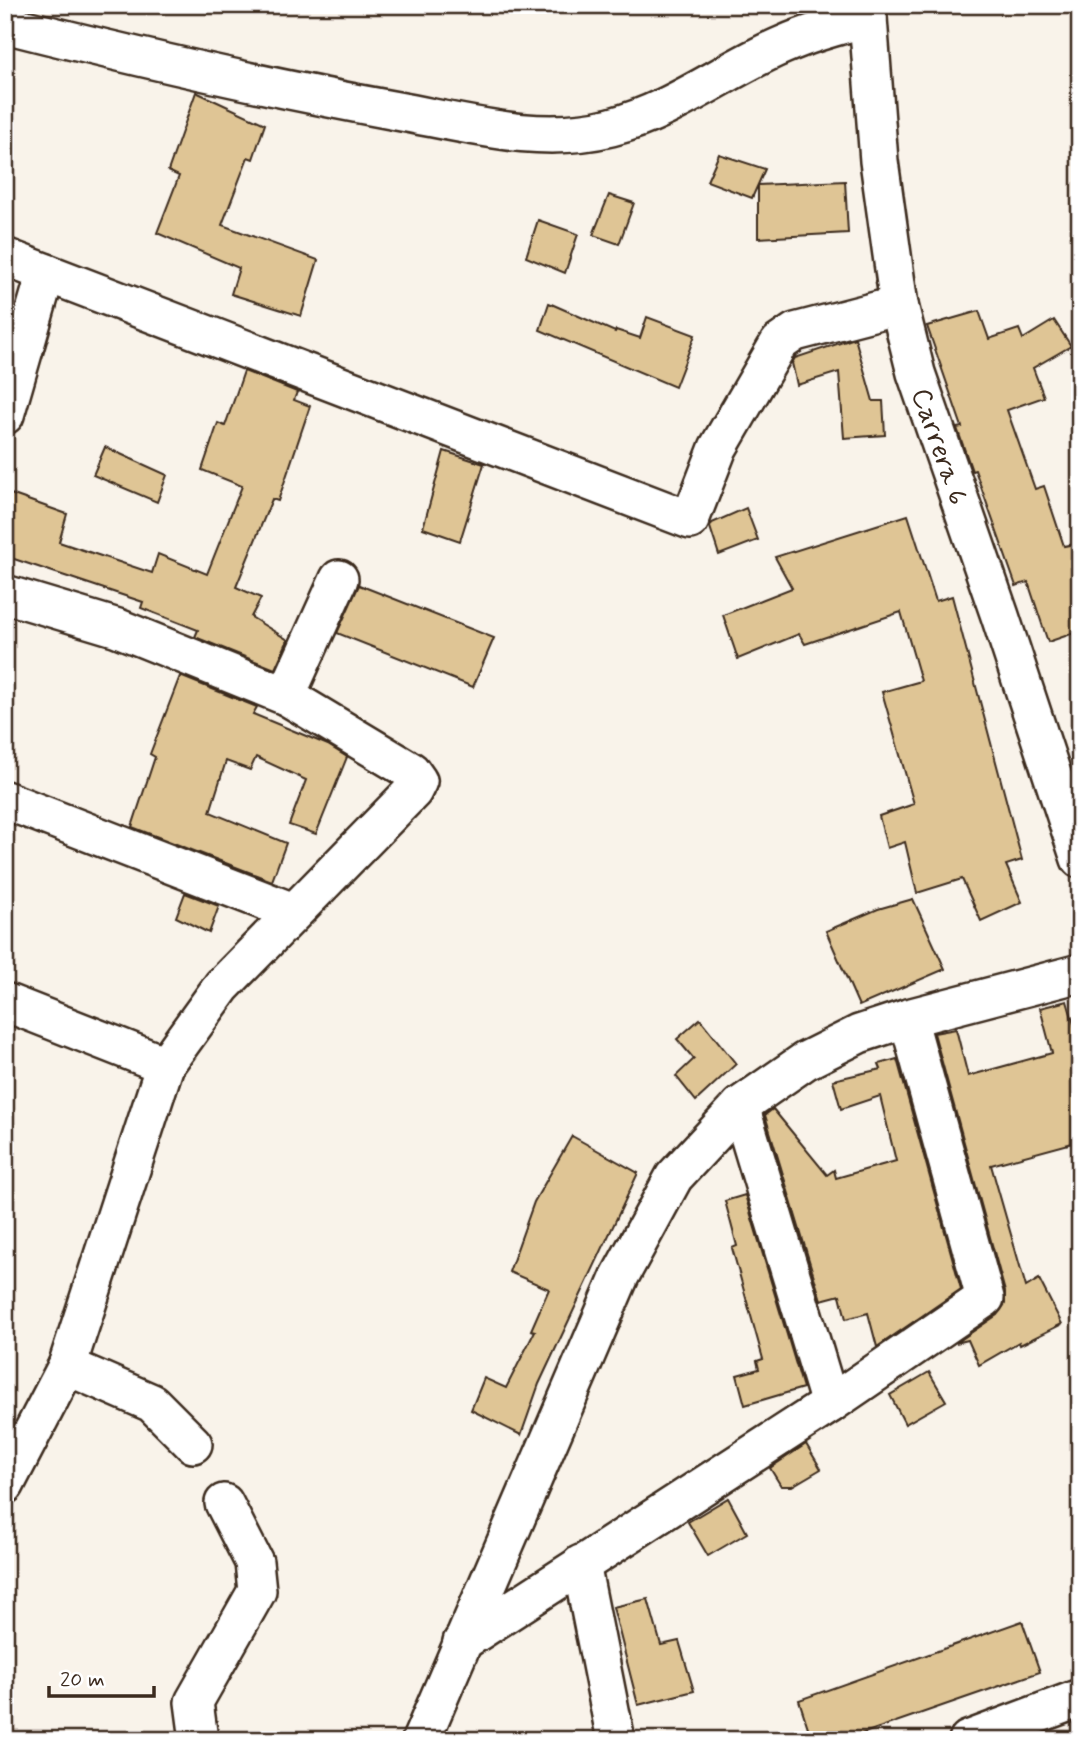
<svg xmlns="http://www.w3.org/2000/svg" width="1085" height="1745" font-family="Mynerve,sans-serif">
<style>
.building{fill:#dfc595;stroke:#3b2a1e;stroke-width:2}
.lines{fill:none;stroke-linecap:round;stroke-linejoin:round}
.street-casing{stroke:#3b2a1e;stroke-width:42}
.street{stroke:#fff;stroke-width:37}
.labels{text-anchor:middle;stroke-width:5;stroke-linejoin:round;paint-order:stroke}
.street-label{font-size:28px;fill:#3b2a1e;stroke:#fff}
</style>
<rect width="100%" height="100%" fill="#f9f3ea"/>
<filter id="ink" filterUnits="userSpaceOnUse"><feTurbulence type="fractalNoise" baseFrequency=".0143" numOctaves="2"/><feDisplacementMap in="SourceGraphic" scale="14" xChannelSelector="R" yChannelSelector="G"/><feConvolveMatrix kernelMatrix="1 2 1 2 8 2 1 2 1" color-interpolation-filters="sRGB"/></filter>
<g filter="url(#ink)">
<g class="building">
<polygon points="196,92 265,124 253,159 248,157 222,225 318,260 301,316 231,294 239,268 157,233 179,176 168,171"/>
<polygon points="719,154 765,169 752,198 707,181"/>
<polygon points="845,181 848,233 758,238 758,185"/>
<polygon points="609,195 634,203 619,244 593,235"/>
<polygon points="538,220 578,234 565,273 526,257"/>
<polygon points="549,303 615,332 616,330 640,338 647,317 695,335 675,387 540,330"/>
<polygon points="979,311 989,339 1019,329 1023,339 1054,320 1071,346 1033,368 1044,397 1007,410 1035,489 1044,486 1064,546 1080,543 1080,631 1048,642 1028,582 1016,586 975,470 972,471 957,428 962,427 927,326"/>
<polygon points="855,338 873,401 883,401 885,435 844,438 839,372 797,385 792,363 795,358"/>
<polygon points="244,371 297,392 294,400 310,406 278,501 272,499 236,587 261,598 251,617 288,640 275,669 195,637 198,630 141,608 143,602 5,556 5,492 67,514 59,542 152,573 158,554 207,574 242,486 202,470 218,423 225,426"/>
<polygon points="105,447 167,475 157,502 93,475"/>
<polygon points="444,451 484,464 460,541 423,528"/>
<polygon points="746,508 758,540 719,555 710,527 712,523"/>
<polygon points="908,515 936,601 952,596 1022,860 1006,865 1022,902 981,921 962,879 917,893 905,842 887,848 879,816 914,804 882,692 921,681 901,612 805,644 799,634 738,659 723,615 792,588 775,557"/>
<polygon points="359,585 494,638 473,687 337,633"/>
<polygon points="180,676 257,707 253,714 328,745 347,757 316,834 289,825 306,780 256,757 250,770 226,761 210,812 286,843 272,881 132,827 155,757 150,754"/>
<polygon points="185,893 219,906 209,933 176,917"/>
<polygon points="913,899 945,969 859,1006 826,931 878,909"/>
<polygon points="1067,1001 1080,1044 1080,1141 991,1165 1026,1287 1039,1279 1062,1324 1020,1345 1019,1342 979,1365 968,1340 956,1343 997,1315 1005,1304 1005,1292 934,1033 956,1029 968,1076 1052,1053 1040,1008"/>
<polygon points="700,1019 736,1064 696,1101 676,1076 694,1059 677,1039"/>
<polygon points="897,1059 961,1289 877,1347 868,1313 846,1319 840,1295 821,1300 765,1115 773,1109 827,1175 834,1170 836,1178 896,1161 880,1096 841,1109 833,1080 881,1069 879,1064"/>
<polygon points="572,1136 638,1173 539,1384 521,1435 471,1410 484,1378 506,1388 535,1331 531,1330 549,1289 509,1272 534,1202"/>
<polygon points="745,1195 803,1388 745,1405 737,1375 759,1369 757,1361 763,1359 732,1248 737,1246 725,1201"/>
<polygon points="929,1372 946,1401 905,1424 890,1395"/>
<polygon points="806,1444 821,1469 792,1486 781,1486 770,1468"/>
<polygon points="728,1498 747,1533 708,1556 688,1522"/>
<polygon points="648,1599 661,1645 679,1641 694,1691 638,1705 613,1607"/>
<polygon points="1022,1621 1040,1672 844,1740 812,1740 799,1700"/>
</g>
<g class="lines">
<g class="street-casing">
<g id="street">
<polyline points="867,5 879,161 899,305 916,373 1000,616 1080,859"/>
<path d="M5,24C135,57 266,87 397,111C468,124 540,145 611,127C674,111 724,70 783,45C810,33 839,25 868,18"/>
<polyline points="5,257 690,520 718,448 779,343 795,332 899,305"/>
<polyline points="5,415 46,273"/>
<polyline points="5,594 118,628 286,696 411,771 418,781 413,791 222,986 165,1065 67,1366 5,1485"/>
<polyline points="286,696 339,579"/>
<polyline points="5,800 293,912"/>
<polyline points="5,1002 165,1065"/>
<polyline points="740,1106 830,1404"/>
<polyline points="67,1366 152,1403 193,1444"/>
<polyline points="581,1564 616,1740"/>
<polyline points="462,1642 830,1404 985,1298 908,1018"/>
<polyline points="199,1740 194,1702 257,1591 254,1562 224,1503"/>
<polyline points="421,1740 620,1276 674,1177 740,1106 805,1061 859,1034 908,1018 1080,973"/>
<polyline points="968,1740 1080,1698"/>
</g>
</g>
<use href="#street" class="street"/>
</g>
</g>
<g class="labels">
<g class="street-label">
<text transform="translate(941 446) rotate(71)" y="10">Carrera 6</text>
</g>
</g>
<rect width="1085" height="1745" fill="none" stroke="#fff" stroke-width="28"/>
<rect x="14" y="14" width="1057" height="1717" fill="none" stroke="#3b2a1e" stroke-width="2.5" filter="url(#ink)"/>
<path d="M49 1686v10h105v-10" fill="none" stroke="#3b2a1e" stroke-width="3.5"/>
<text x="60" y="1686" font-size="21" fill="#3b2a1e" stroke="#ffffff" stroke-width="5" paint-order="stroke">20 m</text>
</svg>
